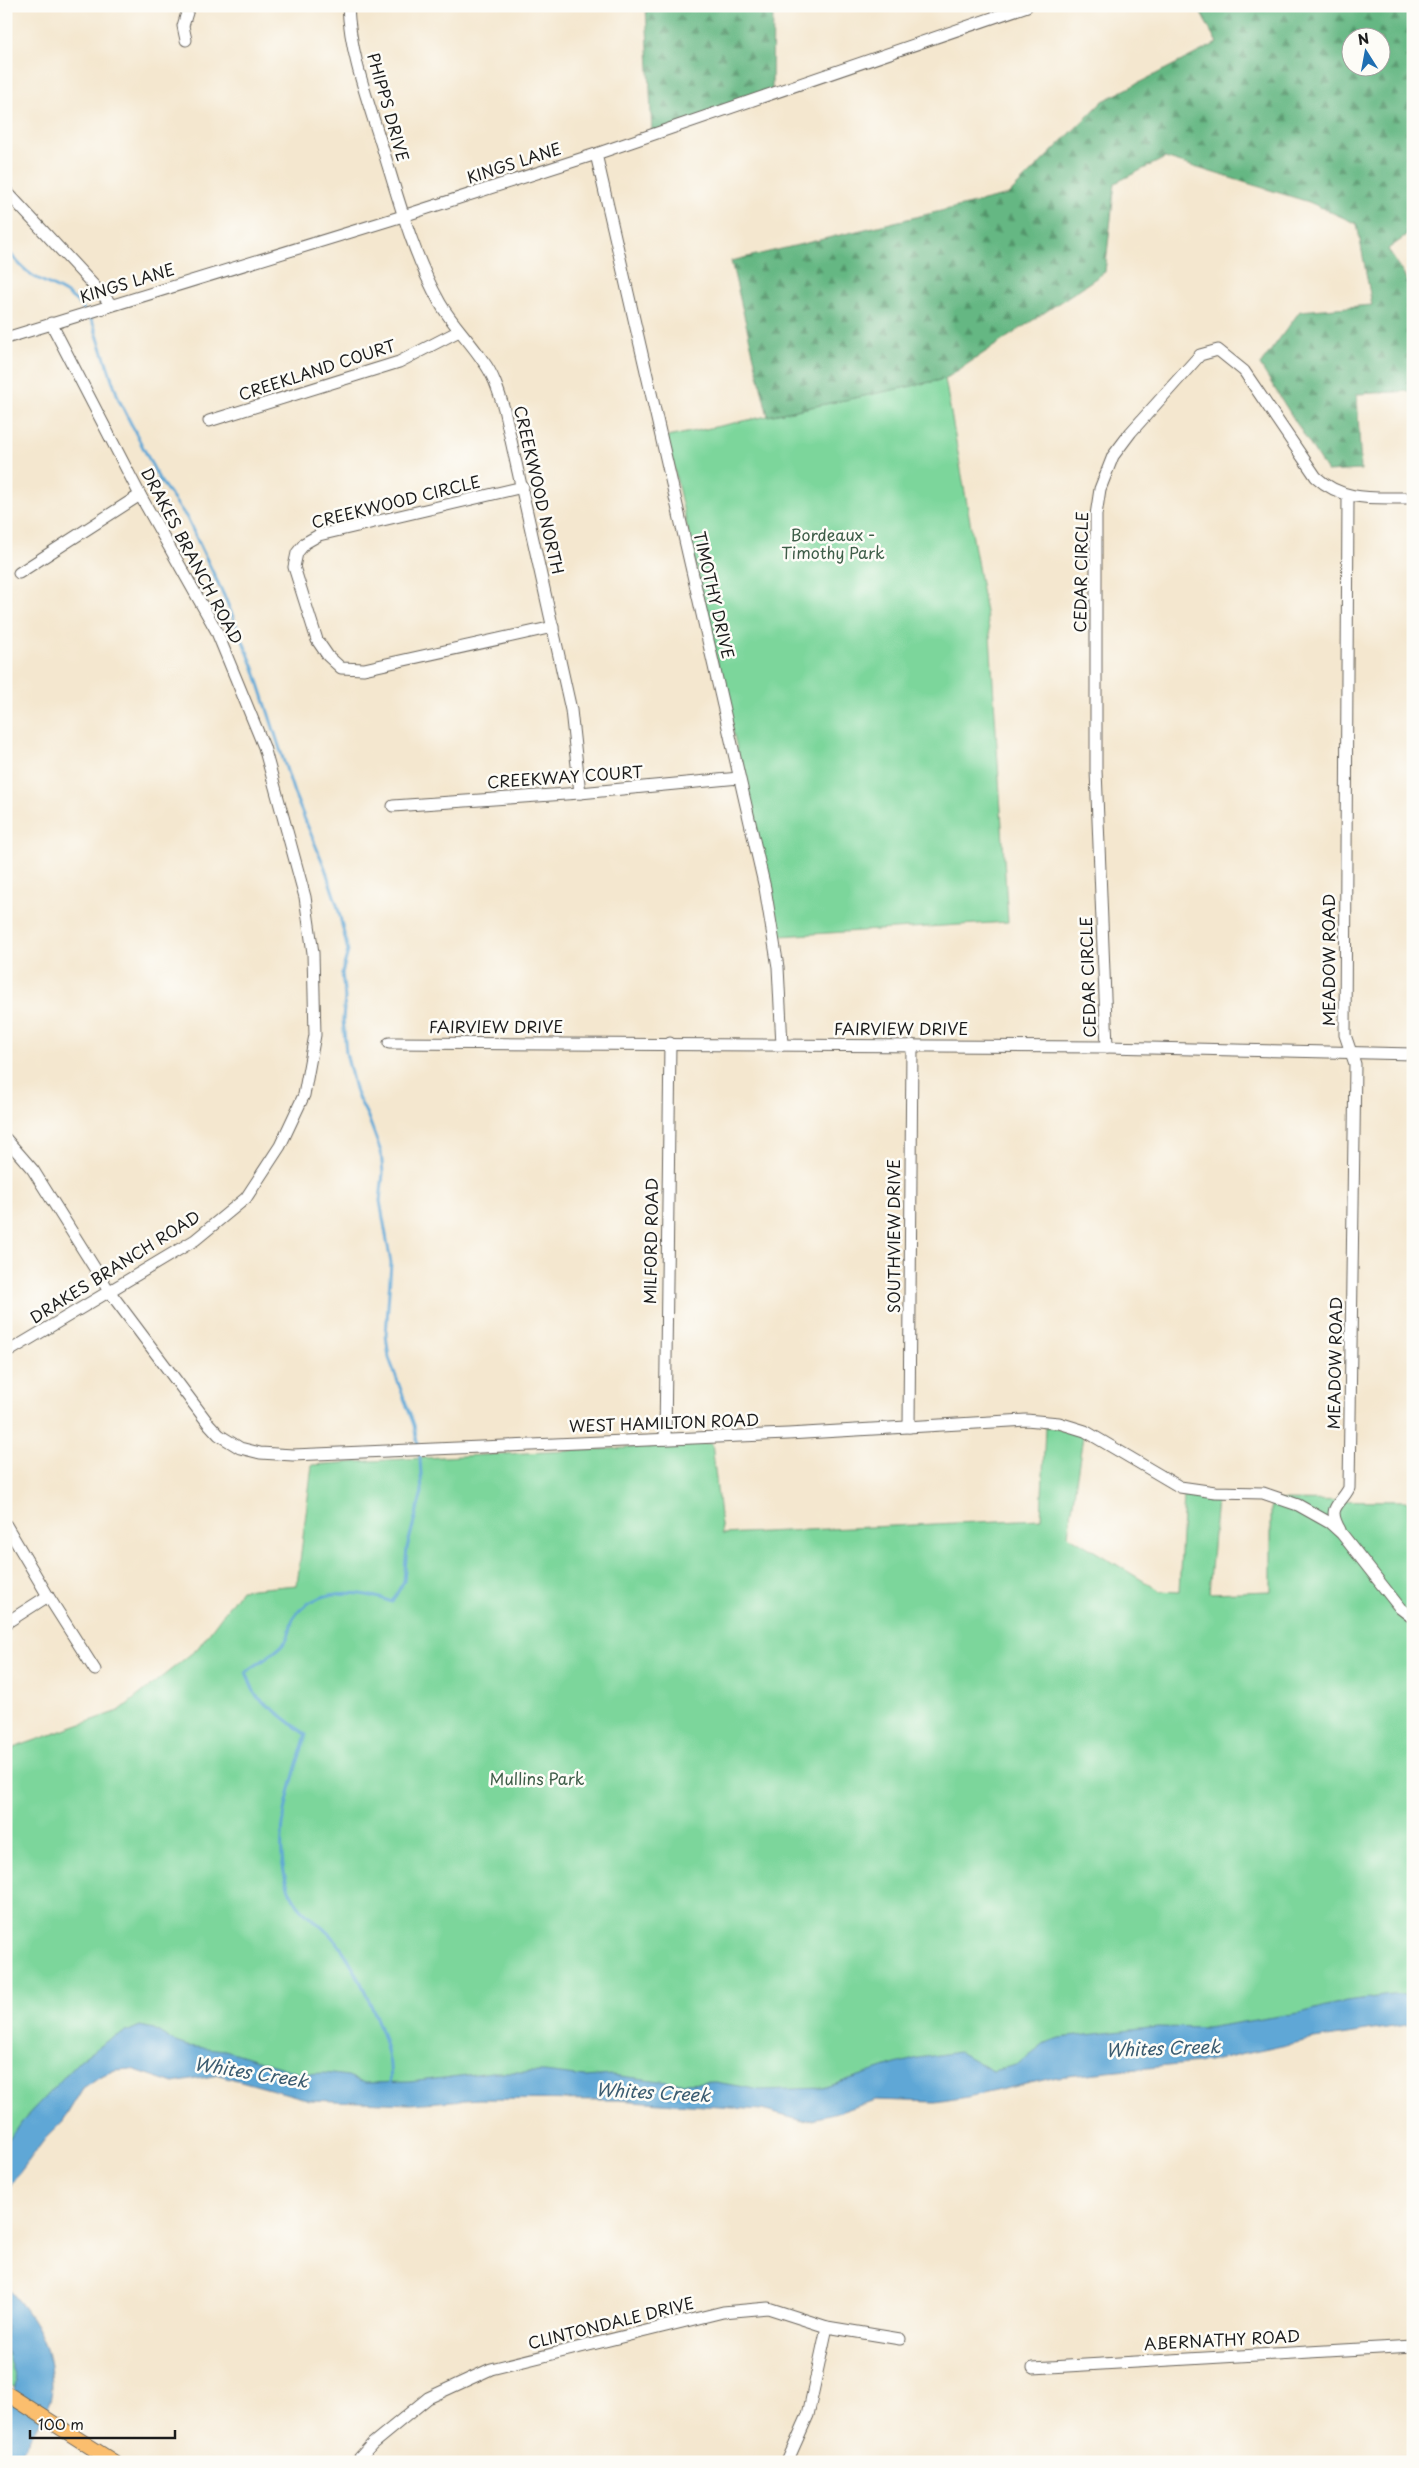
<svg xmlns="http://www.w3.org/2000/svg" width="1419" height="2468" font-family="'Playpen Sans',sans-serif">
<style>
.green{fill:#7cd69b;stroke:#4c795c}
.forest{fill:url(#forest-firs);stroke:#406a50;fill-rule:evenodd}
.water{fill:#5fa7d6;stroke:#3e6279}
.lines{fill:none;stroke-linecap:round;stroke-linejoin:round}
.stream{stroke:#5fa7d6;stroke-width:3}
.minor-casing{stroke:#68635b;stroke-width:13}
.major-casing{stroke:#68635b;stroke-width:16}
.minor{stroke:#fff;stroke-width:11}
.major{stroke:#fbbe6e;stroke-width:14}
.labels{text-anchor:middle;stroke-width:5;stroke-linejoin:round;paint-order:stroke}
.street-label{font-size:16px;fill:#1c1c1c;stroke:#fdfcf7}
.park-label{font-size:16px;fill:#3e5d48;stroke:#fdfcf7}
.water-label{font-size:18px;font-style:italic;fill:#3a5b70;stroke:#fdfcf7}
</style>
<defs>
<pattern id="forest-firs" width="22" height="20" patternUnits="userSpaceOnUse" patternTransform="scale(1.25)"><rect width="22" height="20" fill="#65b783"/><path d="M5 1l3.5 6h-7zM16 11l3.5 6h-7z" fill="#52946a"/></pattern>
</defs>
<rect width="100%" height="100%" fill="#fdfcf7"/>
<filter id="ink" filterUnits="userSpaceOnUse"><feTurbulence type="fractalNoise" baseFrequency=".02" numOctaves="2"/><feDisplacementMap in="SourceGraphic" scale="10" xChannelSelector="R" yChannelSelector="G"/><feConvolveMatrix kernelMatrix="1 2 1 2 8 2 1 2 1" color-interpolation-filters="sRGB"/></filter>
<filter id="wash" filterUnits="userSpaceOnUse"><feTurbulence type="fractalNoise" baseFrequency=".0096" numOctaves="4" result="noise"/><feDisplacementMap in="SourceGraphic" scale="20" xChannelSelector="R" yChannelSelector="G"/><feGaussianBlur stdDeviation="1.12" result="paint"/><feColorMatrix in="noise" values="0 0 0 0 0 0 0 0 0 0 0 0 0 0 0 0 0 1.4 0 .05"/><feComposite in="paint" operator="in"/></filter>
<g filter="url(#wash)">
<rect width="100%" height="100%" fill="#f4e7cf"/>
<g class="green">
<polygon points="945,379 990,635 1008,922 779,936 667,437"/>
<path d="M1045,1427L1057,1428L1083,1436L1068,1535L1160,1591L1179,1592L1184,1495L1217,1499L1209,1593L1271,1591V1500L1408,1501L1410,1596H1413V2006L993,2076L798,2099L375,2087L129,2047L6,2154V1753L16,1747L119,1711L197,1649L241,1590L297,1585L312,1465C445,1455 578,1452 712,1443L722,1534L1041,1519Z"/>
<polygon points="6,2328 17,2348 17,2389 6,2383"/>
</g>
<g class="forest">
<polygon points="646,6 773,6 772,93 652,134"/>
<path d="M1197,6H1413V231L1388,249L1413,290V391L1357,394L1361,470L1327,472L1260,365L1300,311L1372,305L1357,224L1309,202L1165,158L1115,183L1105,272L945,379L768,416L731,261L1008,195L1103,101L1217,43ZM1352,38H1382V68H1352Z"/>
</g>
<g class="water">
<polygon points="1392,1995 1413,1995 1413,2024 1314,2039 1208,2062 1057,2077 968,2097 935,2102 875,2100 834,2114 803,2121 762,2110 618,2100 479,2099 410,2104 310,2100 219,2075 174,2083 132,2069 115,2070 99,2077 83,2088 63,2121 45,2139 6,2191 6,2144 21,2122 80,2060 108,2040 140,2026 154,2029 173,2041 187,2046 225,2050 302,2074 324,2073 348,2076 365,2083 410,2082 492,2072 544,2072 585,2077 612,2075 677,2083 716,2082 760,2090 823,2088 892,2065 918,2058 959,2052 993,2071 1019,2064 1046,2043 1059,2038 1159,2027 1206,2028 1304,2012 1346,2001"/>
<path d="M6,2286C30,2313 47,2336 51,2373C52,2383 53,2393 49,2403C41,2424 27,2444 13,2462H6V2414L10,2407L16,2382L6,2349Z"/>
</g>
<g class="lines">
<g class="stream">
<path d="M6,248C14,259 22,269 33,276C52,287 72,292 84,310"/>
<path d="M88,316L93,323L119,400L159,479L187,518L226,600L254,668L294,793L325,868L338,908L348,951L342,973L345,998L343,1019L346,1053L356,1093L368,1117L381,1152L383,1173L380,1201L391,1263L386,1335L389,1358L414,1425L420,1459L422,1492L407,1548L404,1581L392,1602C361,1590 314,1586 293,1619C290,1626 290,1635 286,1641C277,1653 258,1663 246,1672L256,1696L306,1735C292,1780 273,1833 286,1880C295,1914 319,1919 338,1944C357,1968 383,2028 389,2059C391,2067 390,2077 391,2085"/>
</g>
</g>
</g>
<g filter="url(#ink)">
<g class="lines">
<g class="minor-casing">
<g id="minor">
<path d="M348,6C350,53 367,98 381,143C398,197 412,253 440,303C452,324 470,341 483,361C494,375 499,393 504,409L571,710L580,793"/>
<polyline points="186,40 183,26 189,6"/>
<polyline points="596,154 765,888 778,967 782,1045"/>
<polyline points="6,191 111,304"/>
<polyline points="6,338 403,216 596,154 1027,6"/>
<polyline points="209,421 399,362 459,331"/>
<polyline points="523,487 319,535 305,543 297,553 294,567 317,640 328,656 341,668 364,669 553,627"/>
<polyline points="19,573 140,495"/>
<polyline points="393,806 580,793 739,778"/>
<polyline points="389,1043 1107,1047 1413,1054"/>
<path d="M1107,1047L1096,770V515L1100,489L1113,456L1131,432L1200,355L1218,350L1244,371L1316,477C1344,503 1377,497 1413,498"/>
<polyline points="6,1139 33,1170 109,1291 208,1423 219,1435 240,1448 260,1453 293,1455 788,1434 1026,1420 1059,1423 1085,1431 1180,1487 1215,1492 1263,1493 1298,1505 1330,1523 1342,1534 1400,1608 1413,1618"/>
<polyline points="6,1353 195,1240 246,1198 280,1146 304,1095 315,1035 313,953 305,897 264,747 216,630 140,495 51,323"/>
<polyline points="909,1427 912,1045"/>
<polyline points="665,1439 670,1043"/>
<polyline points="6,1525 48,1596 95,1670"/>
<path d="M1340,1530C1326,1506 1340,1506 1349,1488L1355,1064L1345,1035L1348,496"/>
<polyline points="6,1623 48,1596"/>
<polyline points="1033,2368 1413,2346"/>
<polyline points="356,2462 372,2444 428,2398 491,2369 723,2312 768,2308 827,2327 900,2339"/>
<polyline points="787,2462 808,2415 827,2327"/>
</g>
</g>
<g class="major-casing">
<polyline id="major" points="6,2393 114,2462"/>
</g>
<use href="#minor" class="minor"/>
<use href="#major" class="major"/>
</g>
</g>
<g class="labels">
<g class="street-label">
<text transform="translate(388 107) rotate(74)" y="6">PHIPPS DRIVE</text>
<text transform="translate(514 163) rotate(-18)" y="6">KINGS LANE</text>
<text transform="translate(127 283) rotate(-17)" y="6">KINGS LANE</text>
<text transform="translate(317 370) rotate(-18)" y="6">CREEKLAND COURT</text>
<text transform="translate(539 490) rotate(77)" y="6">CREEKWOOD NORTH</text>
<text transform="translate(396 502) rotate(-14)" y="6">CREEKWOOD CIRCLE</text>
<text transform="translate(192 556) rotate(62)" y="6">DRAKES BRANCH ROAD</text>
<text transform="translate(1081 572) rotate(-89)" y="6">CEDAR CIRCLE</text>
<text transform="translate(714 595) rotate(77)" y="6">TIMOTHY DRIVE</text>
<text transform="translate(565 777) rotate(-4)" y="6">CREEKWAY COURT</text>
<text transform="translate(1329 960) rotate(-90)" y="6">MEADOW ROAD</text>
<text transform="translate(1088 977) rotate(-92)" y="6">CEDAR CIRCLE</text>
<text x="496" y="1033">FAIRVIEW DRIVE</text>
<text x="901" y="1035">FAIRVIEW DRIVE</text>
<text transform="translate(894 1236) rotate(-90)" y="6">SOUTHVIEW DRIVE</text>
<text transform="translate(651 1241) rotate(-89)" y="6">MILFORD ROAD</text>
<text transform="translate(115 1267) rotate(-32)" y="6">DRAKES BRANCH ROAD</text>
<text transform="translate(1335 1363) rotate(-89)" y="6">MEADOW ROAD</text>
<text transform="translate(664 1423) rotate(-2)" y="6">WEST HAMILTON ROAD</text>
<text transform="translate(611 2323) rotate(-14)" y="6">CLINTONDALE DRIVE</text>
<text transform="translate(1222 2340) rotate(-3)" y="6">ABERNATHY ROAD</text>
</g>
<g class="park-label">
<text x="833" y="541">Bordeaux -<tspan x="833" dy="18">Timothy Park</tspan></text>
<text x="537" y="1785">Mullins Park</text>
</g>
<g class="water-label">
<text transform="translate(1163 2049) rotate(-2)" y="6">Whites Creek</text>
<text transform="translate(251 2073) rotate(9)" y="6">Whites Creek</text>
<text transform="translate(653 2093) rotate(3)" y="6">Whites Creek</text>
</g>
</g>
<rect width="1419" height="2468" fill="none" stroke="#fdfcf7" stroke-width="25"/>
<g transform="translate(1366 52) rotate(349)"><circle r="24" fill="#fdfcf7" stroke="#a3a29f"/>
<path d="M0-4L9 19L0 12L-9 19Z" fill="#1f6fb2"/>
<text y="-8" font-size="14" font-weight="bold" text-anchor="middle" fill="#1c1c1c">N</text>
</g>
<path d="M30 2430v8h145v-8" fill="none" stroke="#1c1c1c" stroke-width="2.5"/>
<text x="38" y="2430" font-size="15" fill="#1c1c1c" stroke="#fdfcf7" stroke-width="4" paint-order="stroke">100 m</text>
</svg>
